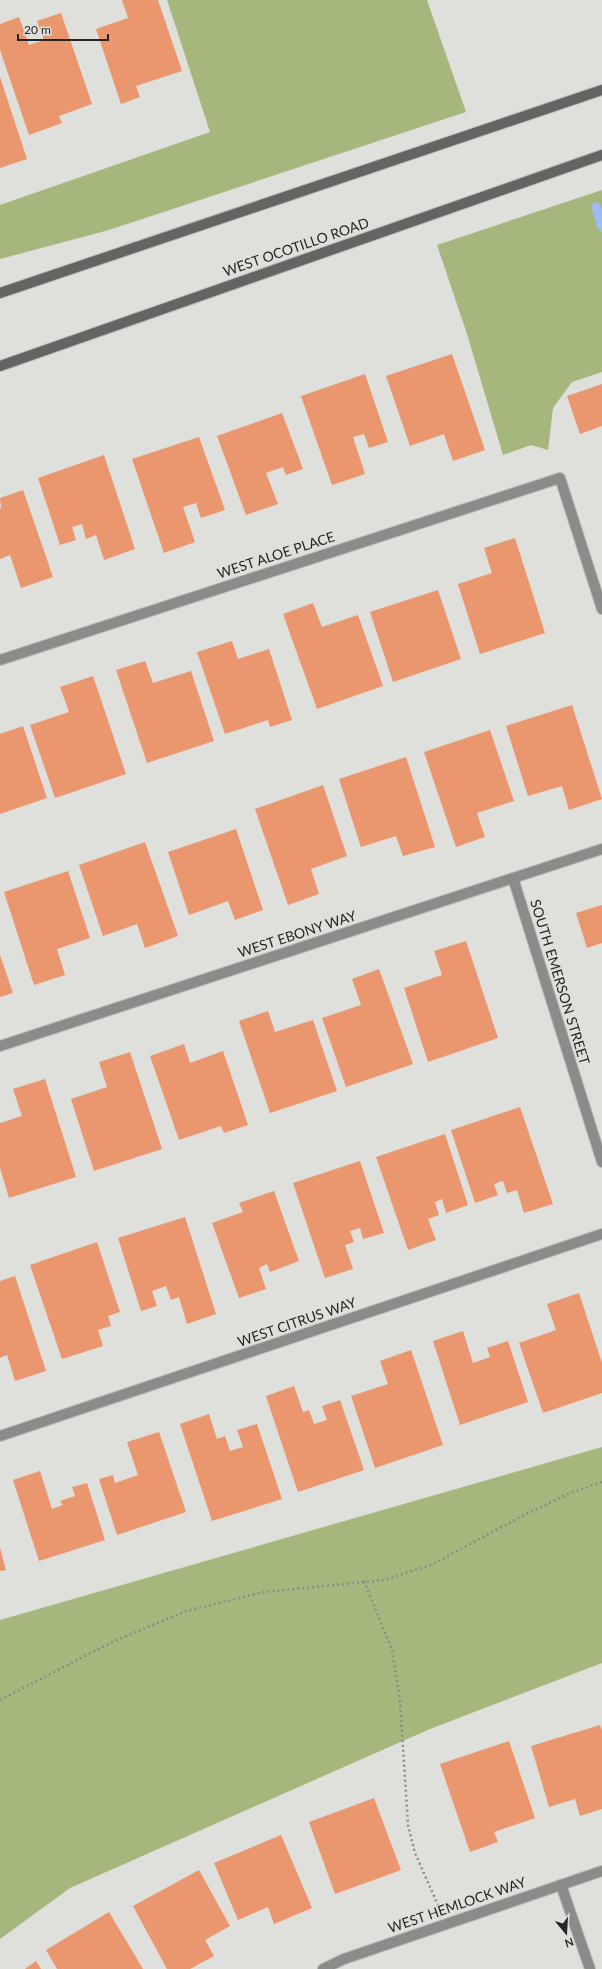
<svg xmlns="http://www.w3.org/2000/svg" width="602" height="1969" font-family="Lato,sans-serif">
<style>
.green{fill:#a6b77d}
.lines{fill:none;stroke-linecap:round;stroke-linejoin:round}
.stream{stroke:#9fbcf8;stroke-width:9}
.building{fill:#ea966e}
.minor-casing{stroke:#babab6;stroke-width:12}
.secondary-casing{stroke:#babab6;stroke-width:12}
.path{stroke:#8c8c89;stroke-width:2.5;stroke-dasharray:2 3;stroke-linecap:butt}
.minor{stroke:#8d8b8a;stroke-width:10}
.secondary{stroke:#666462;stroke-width:10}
.labels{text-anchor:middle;stroke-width:3;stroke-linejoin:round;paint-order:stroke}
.street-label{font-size:14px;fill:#262624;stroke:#dfdfdb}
</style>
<rect width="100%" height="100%" fill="#dfdfdb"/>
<g class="green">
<polygon points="167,0 427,0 466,112 109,230 0,259 0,205 210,132"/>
<polygon points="602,190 602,372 572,382 553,408 548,450 531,445 503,455 467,334 437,245"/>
<polygon points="602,1447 602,1663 430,1729 70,1888 0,1939 0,1620"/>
</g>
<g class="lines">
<polyline class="stream" points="596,207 602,227"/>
</g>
<g class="building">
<polygon points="122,0 158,0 182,71 136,86 140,97 121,104 96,29 128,18"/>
<polygon points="61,13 92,104 59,116 62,123 29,135 0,50 0,24 19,17 29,45 44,40 37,21"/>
<polygon points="0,77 27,159 0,168"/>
<polygon points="452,354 485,450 453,461 444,434 410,446 386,376"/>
<polygon points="365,374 388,442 369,448 364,434 353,437 365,474 332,485 301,396"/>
<polygon points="602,384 602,426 580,434 567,396"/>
<polygon points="282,413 303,469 286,475 283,467 266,473 278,504 246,515 217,436"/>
<polygon points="199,437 225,510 201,518 196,503 183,507 195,542 164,553 132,459"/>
<polygon points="104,455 135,549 104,560 96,535 86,539 82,524 72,527 76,540 60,545 38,478"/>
<polygon points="23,490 53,577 21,588 10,555 0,559 0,509 1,508 0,498"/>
<polygon points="515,538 545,633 480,654 458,584 492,573 484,548"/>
<polygon points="438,590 461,659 393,682 370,612"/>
<polygon points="313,603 322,627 358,615 383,686 317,709 283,614"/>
<polygon points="232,641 238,659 269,649 292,720 270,727 268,720 225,734 197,652"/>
<polygon points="145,661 153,683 191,671 214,741 147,763 116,670"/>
<polygon points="93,676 126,774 55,798 30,725 69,712 60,687"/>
<polygon points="572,705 602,799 569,810 562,786 528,796 506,726"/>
<polygon points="23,726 47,798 0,814 0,734"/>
<polygon points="490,730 514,801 477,813 485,837 456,847 424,752"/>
<polygon points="406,757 435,847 403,856 396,836 361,847 339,779"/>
<polygon points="323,785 347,856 311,869 319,894 288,905 255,809"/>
<polygon points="236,829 263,910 235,920 228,901 189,915 168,852"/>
<polygon points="145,842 178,936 145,948 137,924 103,936 79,865"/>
<polygon points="68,871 90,938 57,949 65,975 34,985 4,892"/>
<polygon points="602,905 602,943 587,948 576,913"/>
<polygon points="466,941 498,1038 428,1062 404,988 442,975 434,951"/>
<polygon points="0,955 13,993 0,997"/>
<polygon points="379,969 413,1064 346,1087 322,1018 361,1005 352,979"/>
<polygon points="268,1011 275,1032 313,1020 337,1091 270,1113 239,1021"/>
<polygon points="184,1044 190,1063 223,1051 248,1125 224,1133 221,1126 179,1140 150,1056"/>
<polygon points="130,1052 162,1149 94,1171 71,1099 107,1087 99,1062"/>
<polygon points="45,1079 76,1177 9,1198 0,1168 0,1123 22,1116 13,1089"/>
<polygon points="520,1107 553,1204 524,1213 517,1190 507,1193 503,1181 494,1184 498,1195 475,1203 451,1130"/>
<polygon points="445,1134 468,1205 446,1213 442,1199 435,1202 439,1215 428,1219 436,1240 408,1250 376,1157"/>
<polygon points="360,1161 384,1233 363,1239 360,1228 350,1231 354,1242 345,1245 353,1269 325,1278 293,1183"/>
<polygon points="274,1191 299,1261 270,1272 267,1264 259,1268 266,1289 239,1298 212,1223 243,1212 239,1203"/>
<polygon points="185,1217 216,1314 187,1324 179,1297 171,1300 166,1286 152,1291 157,1306 141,1311 118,1238"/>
<polygon points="97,1242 120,1312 108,1316 111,1326 98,1330 103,1346 62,1359 30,1265"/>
<polygon points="15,1276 46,1371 15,1381 7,1355 0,1358 0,1281"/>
<polygon points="579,1293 602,1363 602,1393 543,1413 519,1343 556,1330 547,1304"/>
<polygon points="463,1331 473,1363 490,1357 487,1348 508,1341 528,1402 460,1425 433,1341"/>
<polygon points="411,1350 443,1445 375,1468 351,1396 388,1384 380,1361"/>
<polygon points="294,1386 303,1412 309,1410 314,1424 327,1420 322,1406 340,1400 364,1470 298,1492 266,1396"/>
<polygon points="209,1414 217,1439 225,1436 230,1451 243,1447 237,1430 257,1424 282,1499 212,1521 180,1424"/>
<polygon points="159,1432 186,1512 117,1535 99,1479 113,1475 115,1483 138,1475 127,1442"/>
<polygon points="40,1471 52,1509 63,1505 60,1501 75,1496 72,1487 87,1483 105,1540 39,1561 13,1480"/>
<polygon points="0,1548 6,1570 0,1571"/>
<polygon points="600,1725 602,1731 602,1809 580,1816 575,1799 549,1807 531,1746"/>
<polygon points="509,1741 535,1818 494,1832 498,1842 470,1852 440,1764"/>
<polygon points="374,1798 401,1870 335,1894 309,1822"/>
<polygon points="281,1835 312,1908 274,1924 268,1907 238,1920 214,1863"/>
<polygon points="199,1870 230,1926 205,1940 214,1956 190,1969 167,1969 133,1906"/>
<polygon points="109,1912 143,1969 57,1969 46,1950"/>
<polygon points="36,1961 41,1969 25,1969"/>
</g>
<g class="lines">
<g class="minor-casing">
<g id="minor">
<polyline points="0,660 560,478 602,609"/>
<polyline points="513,878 602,1162"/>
<polyline points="0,1046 602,849"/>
<polyline points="0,1436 602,1234"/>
<polyline points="561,1885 590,1969"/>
<polyline points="323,1969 344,1959 602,1871"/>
</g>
</g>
<g class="secondary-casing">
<g id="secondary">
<polyline points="0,293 602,90"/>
<polyline points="0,366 602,155"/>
</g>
</g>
<g class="path">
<polyline points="364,1581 392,1650 400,1700 408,1825 415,1853 438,1905"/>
<polyline points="0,1700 112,1642 186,1611 264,1592 385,1580 433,1564 524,1515 570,1493 602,1482"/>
</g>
<use href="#minor" class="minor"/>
<use href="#secondary" class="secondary"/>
</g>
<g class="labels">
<g class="street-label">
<text transform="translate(296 247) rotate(-19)" y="5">WEST OCOTILLO ROAD</text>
<text transform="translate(276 555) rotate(-18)" y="5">WEST ALOE PLACE</text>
<text transform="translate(297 934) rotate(-18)" y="5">WEST EBONY WAY</text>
<text transform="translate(560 982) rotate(73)" y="5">SOUTH EMERSON STREET</text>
<text transform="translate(297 1322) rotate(-19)" y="5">WEST CITRUS WAY</text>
<text transform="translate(457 1905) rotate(-19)" y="5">WEST HEMLOCK WAY</text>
</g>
</g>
<g transform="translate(566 1933) rotate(162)" stroke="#dfdfdb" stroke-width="3" paint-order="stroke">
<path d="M0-3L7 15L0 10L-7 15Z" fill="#262624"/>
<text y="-6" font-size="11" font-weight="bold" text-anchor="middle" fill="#262624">N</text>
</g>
<path d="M18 34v6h90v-6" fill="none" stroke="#262624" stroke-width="2"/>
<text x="24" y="34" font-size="12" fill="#262624" stroke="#dfdfdb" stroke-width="3" paint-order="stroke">20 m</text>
</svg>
